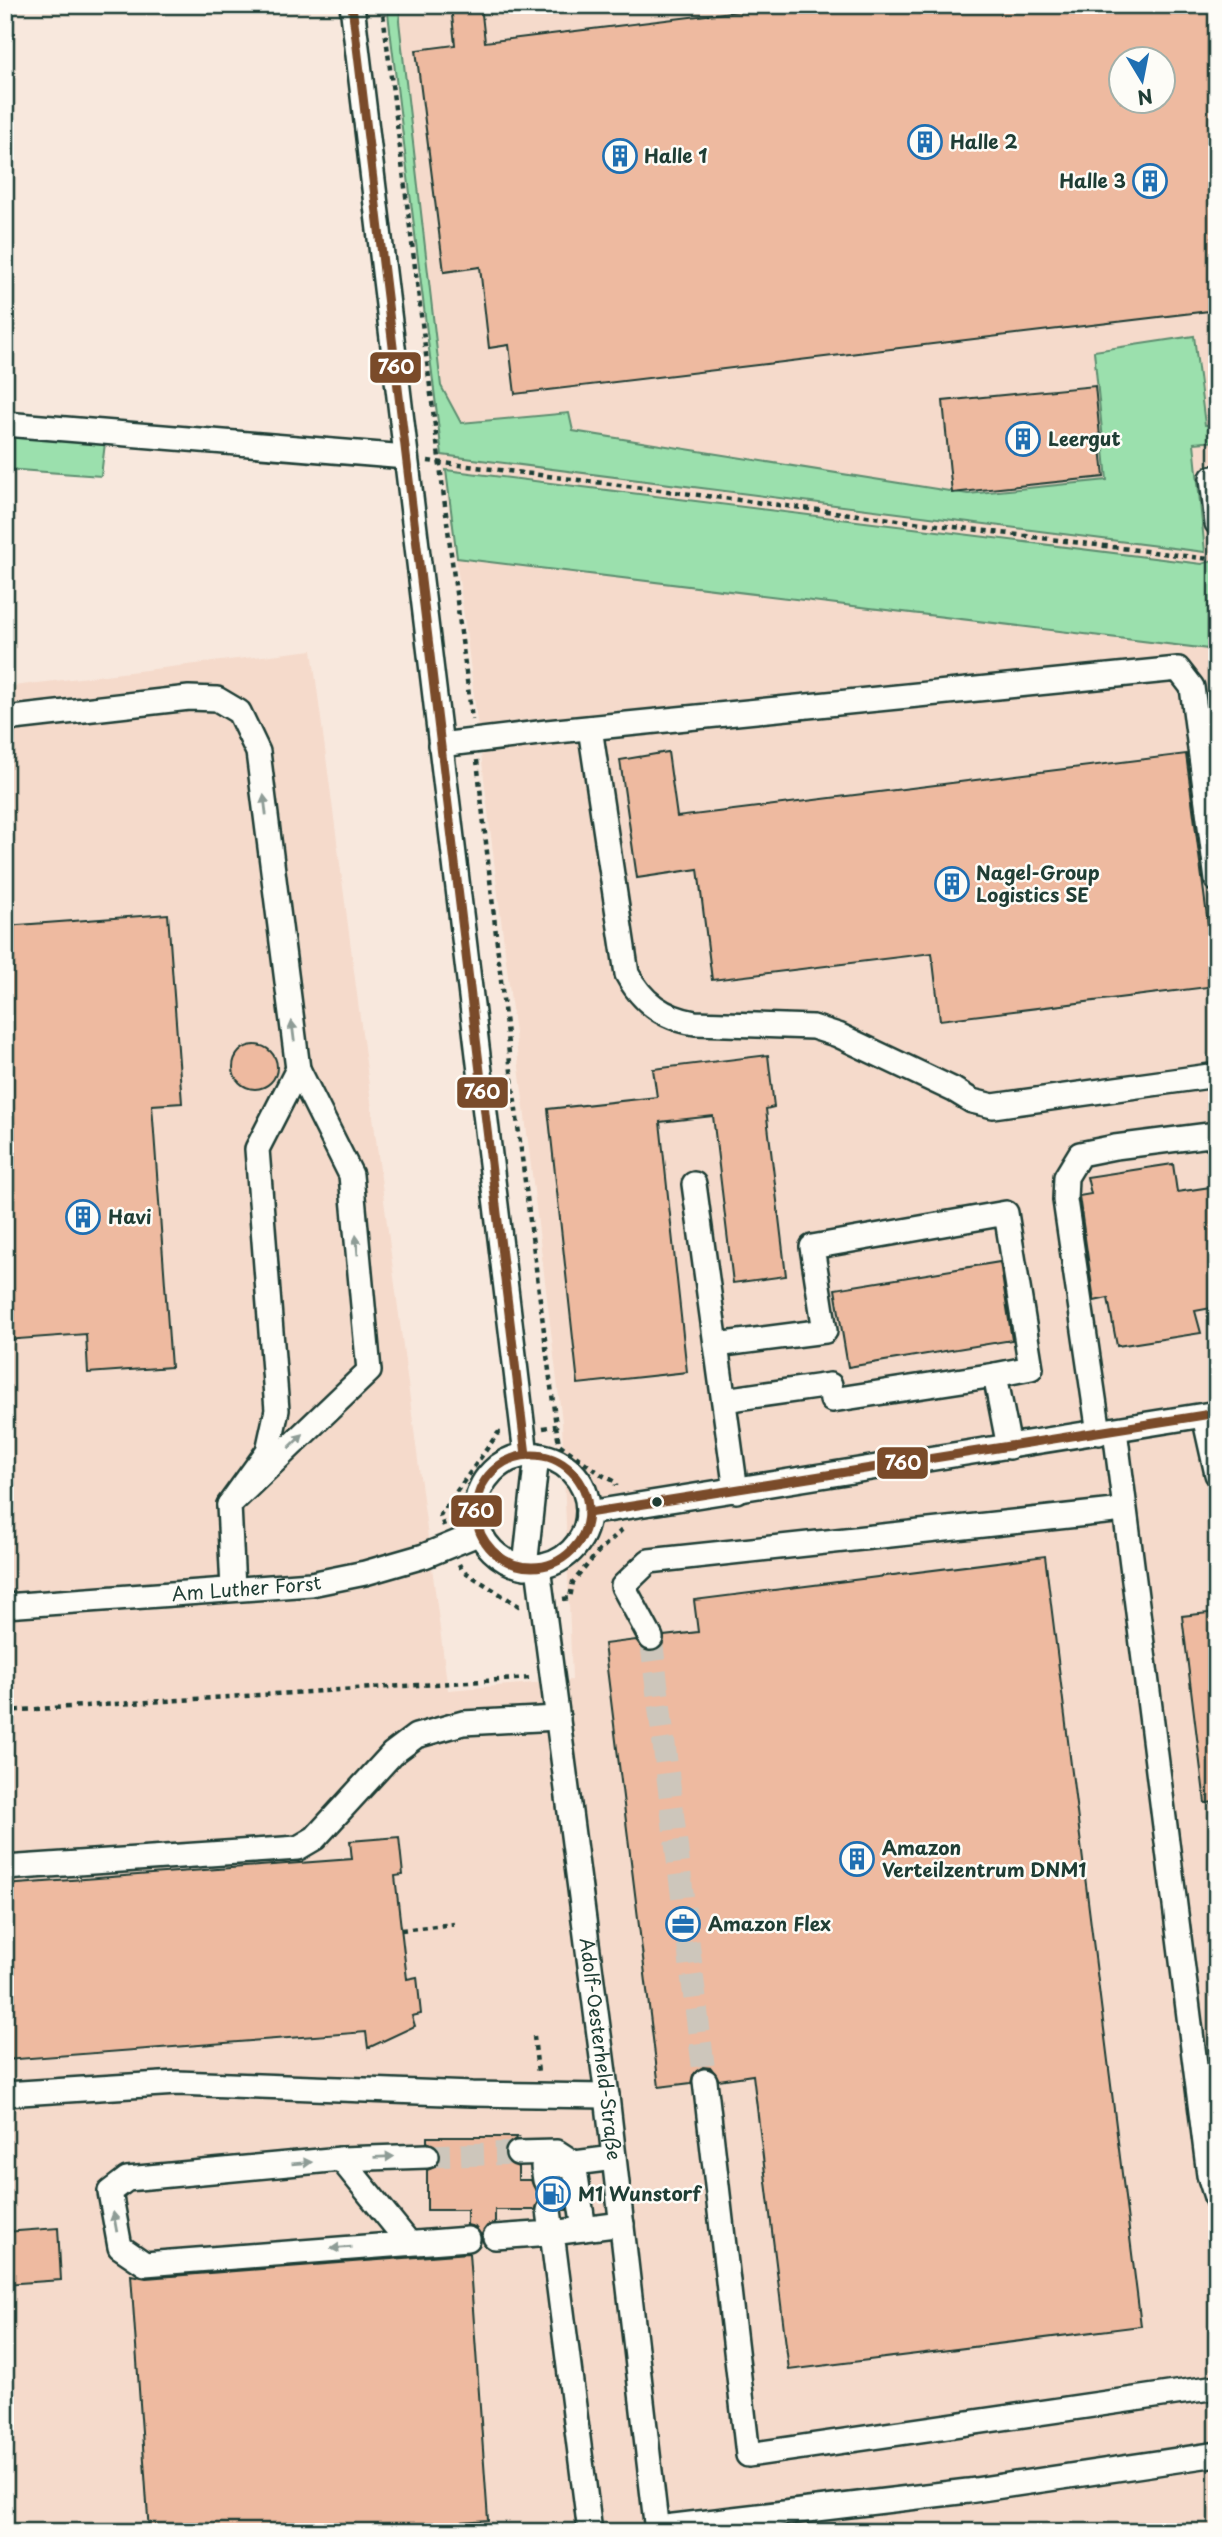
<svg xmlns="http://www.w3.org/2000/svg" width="1222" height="2537" font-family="'Playpen Sans',sans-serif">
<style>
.built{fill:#f5dacb;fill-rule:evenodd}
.green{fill:#9be0ad;stroke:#5d8e70;stroke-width:2}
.building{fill:#eebaa0;stroke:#1f3d34;stroke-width:2;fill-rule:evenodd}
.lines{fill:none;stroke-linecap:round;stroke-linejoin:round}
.minor-tunnel{stroke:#cdc6bb;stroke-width:23;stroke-dasharray:23 11;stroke-linecap:butt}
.minor-casing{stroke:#1f3d34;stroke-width:28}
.path{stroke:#1f3d34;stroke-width:4.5;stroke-dasharray:5 5;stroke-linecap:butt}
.minor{stroke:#fdfcf7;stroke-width:23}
.bus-1-casing{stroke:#fdfcf7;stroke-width:14}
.bus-1{stroke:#7a4b2a;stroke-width:9}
.oneway{fill:#8e9c96}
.bus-dot{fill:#1f3d34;stroke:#fdfcf7;stroke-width:2.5}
.labels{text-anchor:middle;stroke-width:5;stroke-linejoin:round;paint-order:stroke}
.poi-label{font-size:19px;font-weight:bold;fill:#1f3d34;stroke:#fdfcf7;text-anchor:start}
.street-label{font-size:19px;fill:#1f3d34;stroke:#fdfcf7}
.line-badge{stroke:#fdfcf7;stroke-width:2.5}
.badge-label{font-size:19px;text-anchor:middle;font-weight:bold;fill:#fff}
</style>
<rect width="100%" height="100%" fill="#f8e8dd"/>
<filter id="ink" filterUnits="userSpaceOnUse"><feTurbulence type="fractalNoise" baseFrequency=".0143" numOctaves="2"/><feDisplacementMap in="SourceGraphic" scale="14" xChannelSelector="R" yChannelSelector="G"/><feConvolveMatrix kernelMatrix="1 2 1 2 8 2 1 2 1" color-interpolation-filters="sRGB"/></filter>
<g filter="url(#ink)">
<path class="built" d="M386,5H1217V2532H5V687L312,650L448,1690L572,1680L562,1422L466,630L441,454ZM1120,60H1162V102H1120Z"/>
<g class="green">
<polygon points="387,5 401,5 399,21 441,386 461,423 569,413 573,431 968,494 1107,480 1094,351 1194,336 1205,425 1217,424 1217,441 1194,443 1205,552 442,455"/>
<polygon points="5,435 105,443 101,476 5,469"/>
<polygon points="446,470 1202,564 1217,559 1217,650 457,558"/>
</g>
<g class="building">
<path d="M451,5H481L485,42L789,5H1217V310L515,394L509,345L489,348L480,267L444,272L416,50L455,45ZM1121,60H1163V102H1121Z"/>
<polygon points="1095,386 1104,477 952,493 943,401"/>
<polygon points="668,752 677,817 1186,754 1216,986 940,1020 932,953 712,980 698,869 637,878 620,760"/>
<polygon points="168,914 182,1103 152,1105 171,1367 88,1373 86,1334 5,1340 5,926"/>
<circle cx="255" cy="1067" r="22"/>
<polygon points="768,1055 774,1107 766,1109 786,1276 733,1283 713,1116 660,1122 687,1372 578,1384 548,1109 657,1097 653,1069"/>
<polygon points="1173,1164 1177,1192 1217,1186 1217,1307 1195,1311 1201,1333 1117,1346 1108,1298 1094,1301 1079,1196 1091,1194 1087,1177"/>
<polygon points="1000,1262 1012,1340 848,1367 835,1289"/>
<polygon points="1045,1556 1141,2326 789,2370 753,2075 719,2080 711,2068 703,2067 693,2075 691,2083 659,2087 604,1644 636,1640 643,1649 651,1652 662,1646 664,1636 698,1632 694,1600"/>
<polygon points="1217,1612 1217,1802 1205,1803 1182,1616"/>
<polygon points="399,1837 403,1875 395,1876 407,1979 417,1977 421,2014 412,2016 415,2026 368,2048 366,2032 5,2060 5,1885 352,1859 350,1841"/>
<polygon points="427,2137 518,2137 506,2146 504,2153 506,2161 518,2167 518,2180 531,2180 535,2189 546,2194 554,2190 559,2180 562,2180 567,2210 563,2210 560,2202 555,2197 548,2196 540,2199 535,2210 495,2210 495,2223 487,2226 481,2236 475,2227 467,2225 467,2210 427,2210 427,2170 435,2167 441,2156 438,2148 427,2142"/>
<polygon points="58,2228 61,2280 5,2284 5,2232"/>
<polygon points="469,2253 488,2520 322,2532 149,2532 131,2275 146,2278"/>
</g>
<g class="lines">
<g class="minor-tunnel">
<polyline points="651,1638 705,2081"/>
<polyline points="427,2156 518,2153"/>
</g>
<g class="minor-casing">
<g id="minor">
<polyline points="352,5 526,1455"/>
<polyline points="5,424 406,457"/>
<polyline points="1212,478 1217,523"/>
<polyline points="5,719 189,698 217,699 239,712 258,752 298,1069 351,1175 369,1371 229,1505"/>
<path d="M590,728L627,974C642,1002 663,1018 695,1023L813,1027L838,1035L954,1090L972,1101L993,1106L1217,1075"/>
<polyline points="440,745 547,732 1178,669 1192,687 1217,880"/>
<polyline points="694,1184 736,1491"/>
<polyline points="716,1345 825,1331 812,1247 1006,1213 1031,1368 995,1375 1009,1447"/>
<polyline points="724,1400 830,1385 832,1400 995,1375"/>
<polyline points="1204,1416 1217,1474"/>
<polyline points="1115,1430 1209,2175 1217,2200"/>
<polyline points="1099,1433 1065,1200 1066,1177 1080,1154 1115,1147 1217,1134"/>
<circle cx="532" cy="1511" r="56"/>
<polyline points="588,1513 1217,1413"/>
<polyline points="525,1567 537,1455"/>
<path id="s1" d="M538,1567L607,2096L657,2532"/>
<polyline points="233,1589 229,1505 268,1451 277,1410 257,1149 298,1069"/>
<path id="s2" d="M5,1606L311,1584L365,1573L424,1556L480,1533"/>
<polyline points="651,1638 623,1586 649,1561 1124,1510"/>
<polyline points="5,1868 298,1848 315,1838 392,1754 416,1736 463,1723 558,1718"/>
<polyline points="705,2081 748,2455 1217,2387"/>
<polyline points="5,2094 177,2083 472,2094 607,2096"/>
<polyline points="518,2153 557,2152 574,2163 584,2229"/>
<polyline points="341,2159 427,2156"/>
<polyline points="545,2180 543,2167 614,2158"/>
<polyline points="495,2237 552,2233 549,2210"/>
<polyline points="409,2243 341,2159 127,2179 110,2192 120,2247 145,2264 468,2239"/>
<polyline points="657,2528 968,2491 1217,2454"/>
<polyline points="590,2532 552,2233 622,2224"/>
</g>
</g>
<g class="path">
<polyline points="382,5 472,720"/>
<polyline points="428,461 1217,560"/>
<polyline points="477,760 510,1063 556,1426 559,1444 602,1475 616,1482 616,1486"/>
<polyline points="543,1428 556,1426"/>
<polyline points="444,1526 440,1515 498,1433 503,1433"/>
<polyline points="459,1564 462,1570 519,1606 523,1605"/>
<polyline points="563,1599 570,1598 573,1582 599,1551 623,1529"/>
<polyline points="5,1711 531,1678"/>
<polyline points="401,1930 454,1924"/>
<polyline points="534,2036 538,2073"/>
</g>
<use href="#minor" class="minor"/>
<g class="bus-1-casing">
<g id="bus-1">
<polyline points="352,5 526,1455"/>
<circle cx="532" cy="1511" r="56"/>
<polyline points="588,1513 1217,1413"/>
</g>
</g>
<use href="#bus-1" class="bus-1"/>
</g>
<defs><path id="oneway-solid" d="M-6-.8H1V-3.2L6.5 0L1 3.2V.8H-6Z" transform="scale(1.75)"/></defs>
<g class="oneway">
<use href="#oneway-solid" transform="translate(265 805) rotate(-97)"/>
<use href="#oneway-solid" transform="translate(293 1031) rotate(-97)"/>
<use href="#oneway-solid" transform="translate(357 1245) rotate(-95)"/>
<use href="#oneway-solid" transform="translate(296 1441) rotate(-44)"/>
<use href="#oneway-solid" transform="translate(384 2157) rotate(-2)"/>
<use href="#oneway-solid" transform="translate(302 2163) rotate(-5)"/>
<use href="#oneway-solid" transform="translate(115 2222) rotate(-100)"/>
<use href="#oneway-solid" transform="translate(341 2248) rotate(176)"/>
</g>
</g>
<defs>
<g id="building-ring" transform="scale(1.75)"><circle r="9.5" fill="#fdfcf7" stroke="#1f6fb2" stroke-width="1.5"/><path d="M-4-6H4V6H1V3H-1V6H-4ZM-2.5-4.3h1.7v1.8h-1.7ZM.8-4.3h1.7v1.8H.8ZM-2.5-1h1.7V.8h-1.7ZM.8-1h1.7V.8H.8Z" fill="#1f6fb2"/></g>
<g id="office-ring" transform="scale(1.75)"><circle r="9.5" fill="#fdfcf7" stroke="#1f6fb2" stroke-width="1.5"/><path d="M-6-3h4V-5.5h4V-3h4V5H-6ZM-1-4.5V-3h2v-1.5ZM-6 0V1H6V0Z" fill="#1f6fb2"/></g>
<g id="fuel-ring" transform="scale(1.75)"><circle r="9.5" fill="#fdfcf7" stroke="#1f6fb2" stroke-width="1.5"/><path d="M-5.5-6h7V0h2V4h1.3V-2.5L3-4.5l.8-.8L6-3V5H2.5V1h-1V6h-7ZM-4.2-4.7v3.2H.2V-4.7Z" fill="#1f6fb2"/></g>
</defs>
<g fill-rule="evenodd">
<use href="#building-ring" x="925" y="142"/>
<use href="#building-ring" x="620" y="156"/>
<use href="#building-ring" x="1150" y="181"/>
<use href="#building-ring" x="1023" y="439"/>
<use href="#building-ring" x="952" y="884"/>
<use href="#building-ring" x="83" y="1217"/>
<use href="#building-ring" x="857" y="1859"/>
<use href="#office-ring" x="683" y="1924"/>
<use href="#fuel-ring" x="553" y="2194"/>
</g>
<circle class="bus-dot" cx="657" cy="1502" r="6"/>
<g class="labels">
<g class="poi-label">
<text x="950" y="149">Halle 2</text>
<text x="644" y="163">Halle 1</text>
<text x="1126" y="188" text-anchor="end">Halle 3</text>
<text x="1048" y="446">Leergut</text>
<text x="976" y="880">Nagel-Group<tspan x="976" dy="22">Logistics SE</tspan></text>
<text x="108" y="1224">Havi</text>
<text x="882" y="1855">Amazon<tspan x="882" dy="22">Verteilzentrum DNM1</tspan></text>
<text x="708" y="1931">Amazon Flex</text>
<text x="578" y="2201">M1 Wunstorf</text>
</g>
<g class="street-label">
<text dy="7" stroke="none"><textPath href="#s2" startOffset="242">Am Luther Forst</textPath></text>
<text dy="7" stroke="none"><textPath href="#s1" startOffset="486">Adolf-Oesterheld-Straße</textPath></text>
</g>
</g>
<g class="line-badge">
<rect x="369" y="351" width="53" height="33" rx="7" fill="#7a4b2a"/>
<rect x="456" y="1076" width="53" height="33" rx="7" fill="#7a4b2a"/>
<rect x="876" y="1446" width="53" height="34" rx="7" fill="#7a4b2a"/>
<rect x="450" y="1494" width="53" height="34" rx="7" fill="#7a4b2a"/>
</g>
<g class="badge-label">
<text x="396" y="374">760</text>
<text x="482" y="1099">760</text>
<text x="903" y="1470">760</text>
<text x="476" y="1518">760</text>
</g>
<rect width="1222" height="2537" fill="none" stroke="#fdfcf7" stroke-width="28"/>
<rect x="14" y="14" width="1194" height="2509" fill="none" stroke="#1f3d34" stroke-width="2.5" filter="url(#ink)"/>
<g transform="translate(1142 80) rotate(170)"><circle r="33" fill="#fdfcf7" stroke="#a4b0a9" stroke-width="2"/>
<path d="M0-5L12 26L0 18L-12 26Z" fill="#1f6fb2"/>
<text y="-10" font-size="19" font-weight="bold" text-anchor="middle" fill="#1f3d34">N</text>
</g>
</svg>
